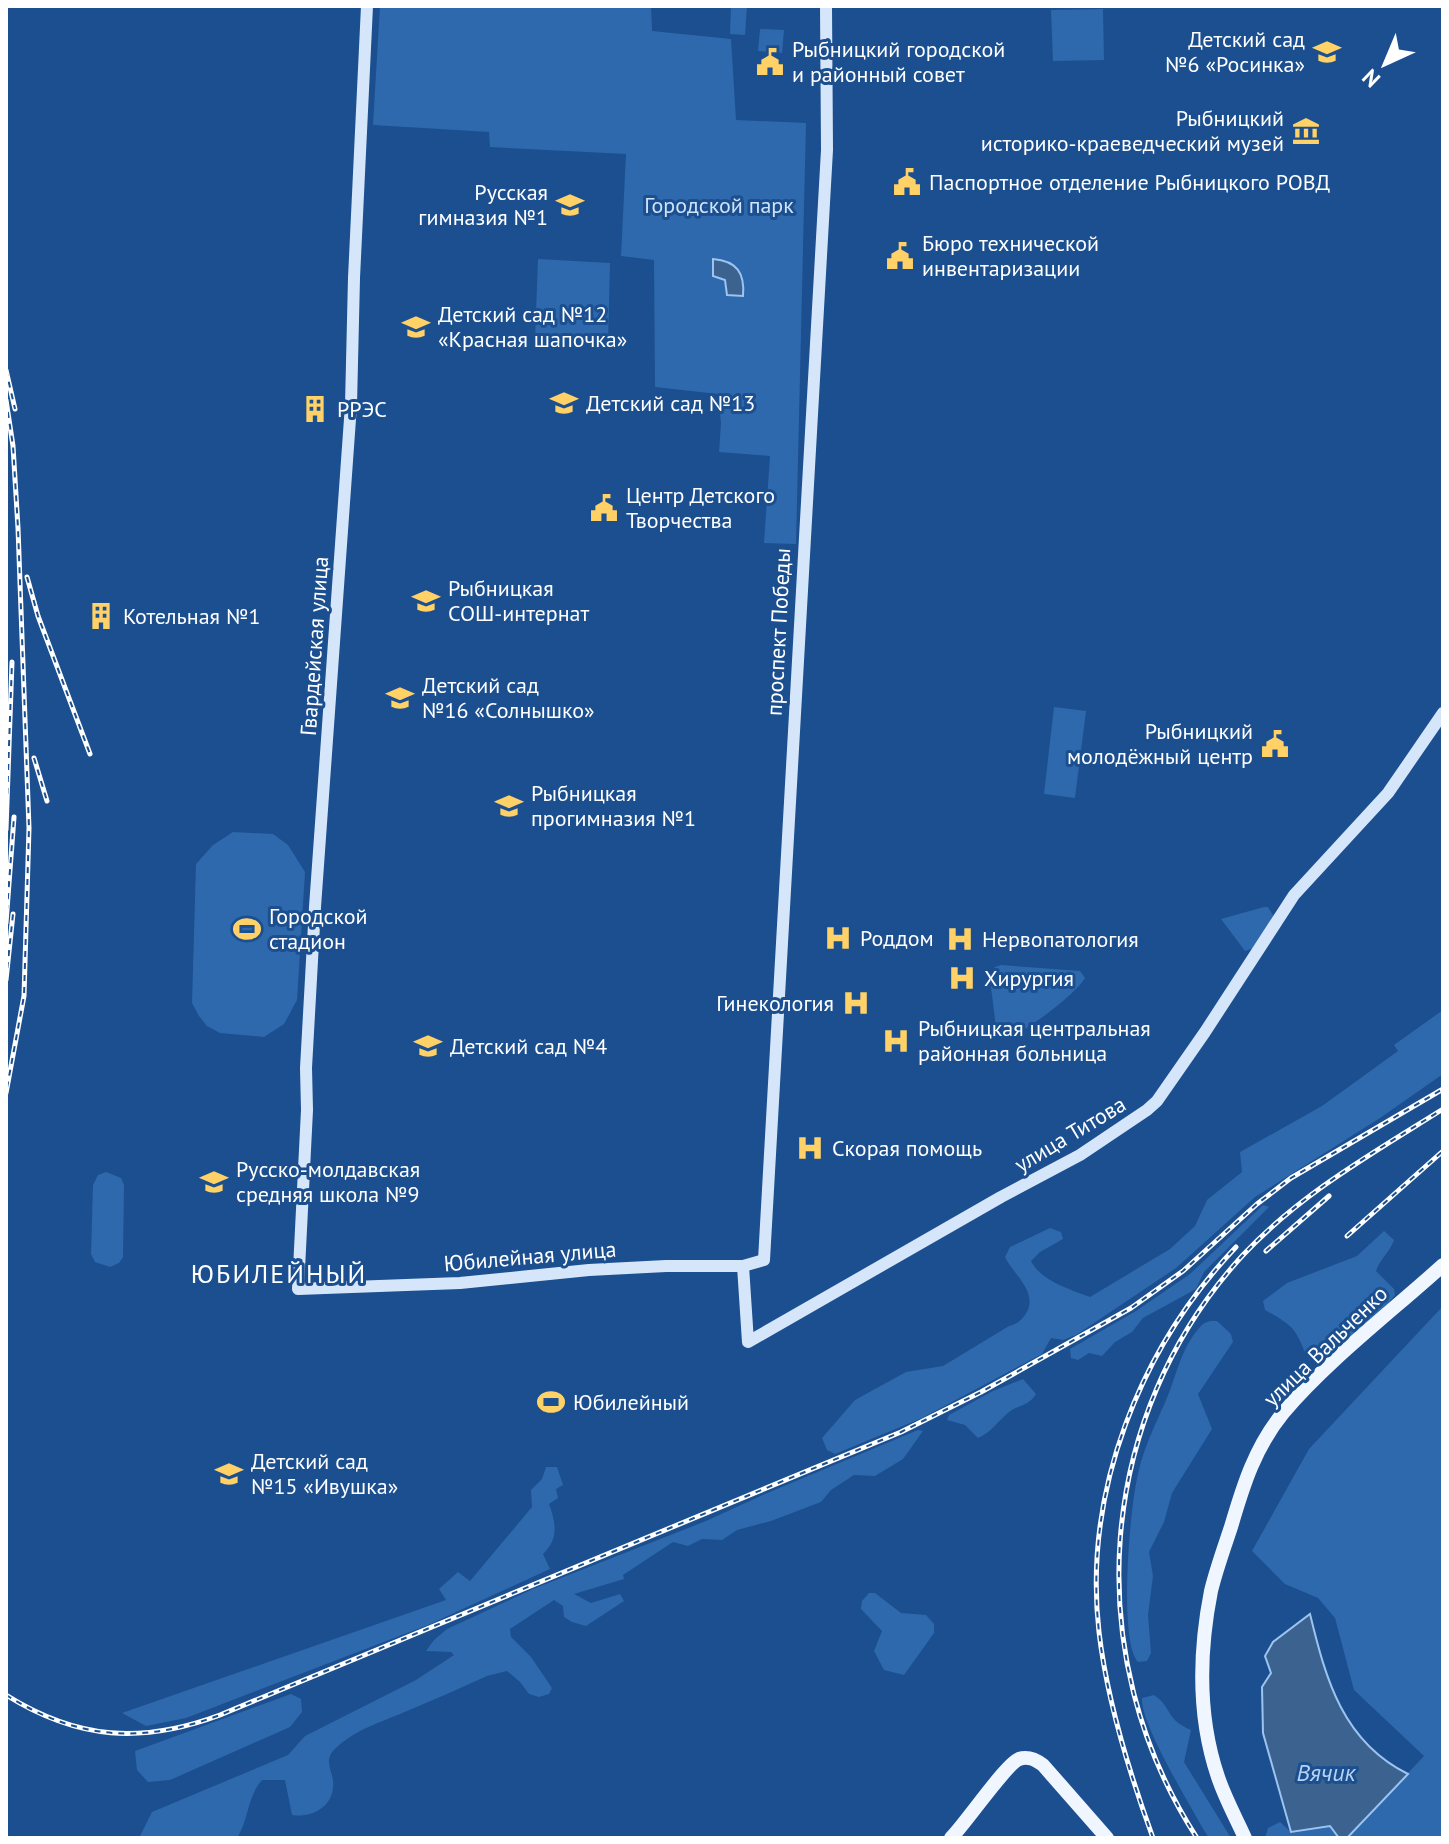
<svg xmlns="http://www.w3.org/2000/svg" width="1449" height="1844" font-family="'PT Sans',sans-serif">
<style>
.green{fill:#2e69ad}
.water{fill:#3c6290;stroke:#9cc4f0;stroke-width:2}
.lines{fill:none;stroke-linecap:round;stroke-linejoin:round}
.secondary{stroke:#d6e6fa;stroke-width:12}
.primary{stroke:#f0f6ff;stroke-width:14}
.rail-casing{stroke:#fff;stroke-width:5}
.rail{stroke:#1b4f8f;stroke-width:2;stroke-dasharray:6;stroke-linecap:butt}
.labels{text-anchor:middle;stroke-width:6;stroke-linejoin:round;paint-order:stroke}
.poi-label{font-size:22px;fill:#fff;stroke:#1b4f8f;text-anchor:start}
.park-label{font-size:22px;fill:#cfe3fa;stroke:#1b4f8f}
.street-label{font-size:22px;fill:#fff;stroke:#1b4f8f}
.water-label{font-size:24px;font-style:italic;fill:#b5d3f5;stroke:#1b4f8f}
.quarter-label{font-size:26px;letter-spacing:2px;fill:#fff;stroke:#1b4f8f}
</style>
<rect width="100%" height="100%" fill="#1b4f8f"/>
<g class="green">
<polygon points="380,6 651,6 652,31 731,39 736,120 806,123 796,544 764,543 770,456 719,452 721,423 718,394 655,387 654,260 621,256 626,154 490,147 489,132 373,125"/>
<polygon points="731,6 747,6 745,35 730,34"/>
<polygon points="1103,9 1104,60 1053,61 1051,10"/>
<polygon points="760,29 784,30 782,53 758,51"/>
<polygon points="538,259 610,263 608,344 535,340"/>
<polygon points="1054,707 1086,711 1075,798 1044,794"/>
<polygon points="233,832 273,834 288,845 305,872 297,1000 284,1024 264,1037 220,1033 207,1026 199,1016 192,1003 196,864 213,845"/>
<polygon points="1264,907 1268,907 1274,917 1254,948 1245,951 1221,919"/>
<path d="M1001,965L1080,971L1085,978C1076,994 1024,1033 1006,1039L997,1036L990,979L995,967Z"/>
<path d="M1443,1010V1074L1380,1118L1255,1197L1176,1268L1076,1335L1063,1340L1051,1338L1042,1354L922,1418L835,1454L827,1450L822,1438L855,1400L906,1372L943,1366L1009,1326C1018,1324 1020,1321 1025,1315C1040,1293 1014,1276 1005,1257L1010,1247L1050,1228L1061,1232L1063,1239L1040,1252L1031,1261C1041,1281 1069,1289 1090,1297L1170,1249L1195,1226L1207,1200L1242,1172L1240,1152L1322,1106L1398,1051L1394,1045Z"/>
<polygon points="106,1172 121,1178 124,1185 123,1257 119,1263 110,1267 95,1262 91,1254 93,1185 98,1175"/>
<polygon points="1263,1205 1269,1207 1204,1272 1196,1289 1143,1318 1132,1332 1115,1342 1102,1356 1089,1353 1078,1360 1071,1358 1070,1349 1136,1311 1190,1274"/>
<path d="M1384,1231L1394,1240C1390,1252 1380,1259 1376,1271L1394,1289L1395,1295C1379,1315 1337,1360 1311,1361C1304,1353 1303,1346 1298,1337C1292,1324 1277,1317 1265,1310L1263,1301L1287,1283L1357,1256Z"/>
<polygon points="1443,1306 1443,1838 1347,1838 1424,1756 1354,1690 1335,1618 1318,1598 1285,1584 1252,1551 1309,1449"/>
<path d="M1217,1321L1231,1334L1233,1342L1198,1394L1212,1429L1172,1493L1164,1522L1149,1552L1153,1576L1148,1615L1151,1653L1147,1661L1138,1662C1118,1640 1130,1506 1138,1474C1143,1450 1154,1427 1164,1405C1176,1379 1180,1349 1200,1327C1205,1321 1210,1321 1217,1321Z"/>
<path d="M1023,1379L1036,1394C1029,1406 1018,1405 1009,1412C998,1421 991,1433 978,1438L965,1425L947,1420L949,1415L993,1391Z"/>
<path d="M918,1430L923,1431L903,1459L875,1476L854,1475L831,1490L821,1502L771,1521L737,1530L722,1540L702,1539L688,1546L673,1542L623,1575L624,1579L574,1594L591,1603L620,1594L624,1601L586,1626L572,1622L564,1617L563,1606L554,1600L510,1629L511,1637L531,1657L552,1688L549,1694L539,1697L529,1694L520,1682L507,1671L487,1676C460,1688 434,1700 407,1711C382,1722 356,1729 336,1748C321,1761 335,1772 333,1787C332,1808 310,1818 292,1815L285,1780H262C247,1797 249,1819 237,1838H139L152,1812L288,1755L305,1736L416,1680L454,1655L451,1652L426,1651L434,1640L447,1629L533,1589L706,1521L765,1494Z"/>
<path d="M546,1467H557L563,1485L556,1489L558,1498L549,1504C556,1523 559,1539 543,1554L550,1569L428,1625L186,1718L146,1726L122,1713L446,1600L439,1589L458,1572L470,1581L532,1507L531,1490L542,1479Z"/>
<polygon points="869,1593 875,1593 901,1613 926,1615 934,1624 934,1633 904,1675 884,1670 874,1651 882,1631 861,1609 862,1601"/>
<polygon points="291,1694 301,1699 302,1712 290,1727 170,1780 148,1782 137,1770 135,1751"/>
<path d="M1154,1695C1173,1708 1165,1719 1191,1730L1184,1762L1231,1838H1209L1202,1827C1188,1801 1140,1723 1142,1698Z"/>
<polygon points="1280,1822 1291,1832 1330,1826 1339,1838 1265,1838 1268,1828"/>
</g>
<g class="water">
<path d="M713,259C737,261 745,273 743,296L727,295L725,280L713,276Z"/>
<path d="M1310,1614C1326,1680 1343,1742 1408,1774L1347,1838H1339L1330,1826L1291,1832L1263,1733L1262,1687L1271,1673L1265,1656L1273,1642Z"/>
</g>
<g class="lines">
<g class="secondary">
<polyline points="367,6 354,278 351,405 315,907 306,1068 307,1110 298,1289 460,1283 589,1270 666,1266 743,1266 764,1260 827,150 826,6"/>
<polyline points="743,1266 748,1342 1001,1197 1080,1155 1147,1110 1157,1101 1205,1032 1294,895 1388,793 1443,713"/>
</g>
<g class="primary">
<path d="M951,1838C966,1823 1006,1764 1019,1759C1028,1756 1035,1759 1043,1765L1107,1838"/>
<path d="M1245,1838C1236,1818 1225,1798 1218,1777C1198,1718 1199,1652 1211,1591C1216,1570 1224,1548 1231,1527C1243,1486 1255,1447 1283,1413C1328,1360 1391,1312 1443,1265"/>
</g>
<g class="rail-casing">
<g id="rail">
<polyline points="6,370 15,409"/>
<polyline points="6,400 13,446 18,528 29,828 24,996 6,1093"/>
<polyline points="27,577 38,616 90,754"/>
<polyline points="34,758 47,801"/>
<polyline points="6,830 12,662"/>
<polyline points="6,923 14,817"/>
<polyline points="6,980 13,914"/>
<polyline points="1347,1236 1443,1151"/>
<polyline points="1266,1251 1329,1196"/>
<path d="M6,1695C78,1740 142,1744 220,1715L901,1432L981,1392L1131,1308L1183,1271L1257,1204L1291,1178L1443,1089"/>
<path d="M1153,1838C1129,1772 1107,1701 1099,1632C1083,1491 1140,1348 1236,1247"/>
<path d="M1197,1838C1079,1656 1095,1416 1243,1255C1300,1194 1373,1153 1443,1109"/>
</g>
</g>
<use href="#rail" class="rail"/>
</g>
<defs>
<g id="school-bare" transform="scale(2.16)"><path d="M0-5L7-2L0 1L-7-2ZM-4 1L0 2.5L4 1V4Q0 6-4 4Z" fill="#ffd166" stroke="#1b4f8f" stroke-width="2.5" paint-order="stroke"/></g>
<g id="civic-bare" transform="scale(2.16)"><path d="M-.6-6.5H3V-4.5H.6V-3L4-1V1h2V6H-6V1h2V-1L-.6-3ZM-1.2 2.5V6h2.4V2.5Z" fill="#ffd166" stroke="#1b4f8f" stroke-width="2.5" paint-order="stroke"/></g>
<g id="museum-bare" transform="scale(2.16)"><path d="M0-6L6-3V-2H-6V-3ZM-5-1h2V3h-2ZM-1-1h2V3h-2ZM3-1h2V3H3ZM-6 4H6V6H-6Z" fill="#ffd166" stroke="#1b4f8f" stroke-width="2.5" paint-order="stroke"/></g>
<g id="building-bare" transform="scale(2.16)"><path d="M-4-6H4V6H1V3H-1V6H-4ZM-2.5-4.3h1.7v1.8h-1.7ZM.8-4.3h1.7v1.8H.8ZM-2.5-1h1.7V.8h-1.7ZM.8-1h1.7V.8H.8Z" fill="#ffd166" stroke="#1b4f8f" stroke-width="2.5" paint-order="stroke"/></g>
<g id="stadium-bare" transform="scale(2.16)"><path d="M0-5a6.5 5 0 1 0 0 10a6.5 5 0 1 0 0-10ZM-3.5-1.8h7v3.6h-7Z" fill="#ffd166" stroke="#1b4f8f" stroke-width="2.5" paint-order="stroke"/></g>
<g id="hospital-bare" transform="scale(2.16)"><path d="M-5-5h3v3.5h4V-5h3V5h-3V1.5h-4V5h-3Z" fill="#ffd166" stroke="#1b4f8f" stroke-width="2.5" paint-order="stroke"/></g>
</defs>
<g fill-rule="evenodd">
<use href="#school-bare" x="1327" y="52"/>
<use href="#civic-bare" x="770" y="62"/>
<use href="#museum-bare" x="1306" y="131"/>
<use href="#civic-bare" x="907" y="182"/>
<use href="#school-bare" x="570" y="205"/>
<use href="#civic-bare" x="900" y="256"/>
<use href="#school-bare" x="416" y="327"/>
<use href="#school-bare" x="564" y="403"/>
<use href="#building-bare" x="315" y="409"/>
<use href="#civic-bare" x="604" y="508"/>
<use href="#school-bare" x="426" y="601"/>
<use href="#building-bare" x="101" y="616"/>
<use href="#school-bare" x="400" y="698"/>
<use href="#civic-bare" x="1275" y="744"/>
<use href="#school-bare" x="509" y="806"/>
<use href="#stadium-bare" x="247" y="929"/>
<use href="#hospital-bare" x="838" y="938"/>
<use href="#hospital-bare" x="960" y="939"/>
<use href="#hospital-bare" x="962" y="978"/>
<use href="#hospital-bare" x="856" y="1003"/>
<use href="#hospital-bare" x="896" y="1041"/>
<use href="#school-bare" x="428" y="1046"/>
<use href="#hospital-bare" x="810" y="1148"/>
<use href="#school-bare" x="214" y="1182"/>
<use href="#stadium-bare" x="551" y="1402"/>
<use href="#school-bare" x="229" y="1474"/>
</g>
<g class="labels">
<g class="poi-label">
<text x="1305" y="47" text-anchor="end">Детский сад<tspan x="1305" dy="25">№6 «Росинка»</tspan></text>
<text x="792" y="57">Рыбницкий городской<tspan x="792" dy="25">и районный совет</tspan></text>
<text x="1284" y="126" text-anchor="end">Рыбницкий<tspan x="1284" dy="25">историко-краеведческий музей</tspan></text>
<text x="929" y="190">Паспортное отделение Рыбницкого РОВД</text>
<text x="548" y="200" text-anchor="end">Русская<tspan x="548" dy="25">гимназия №1</tspan></text>
<text x="922" y="251">Бюро технической<tspan x="922" dy="25">инвентаризации</tspan></text>
<text x="438" y="322">Детский сад №12<tspan x="438" dy="25">«Красная шапочка»</tspan></text>
<text x="586" y="411">Детский сад №13</text>
<text x="337" y="417">РРЭС</text>
<text x="626" y="503">Центр Детского<tspan x="626" dy="25">Творчества</tspan></text>
<text x="448" y="596">Рыбницкая<tspan x="448" dy="25">СОШ-интернат</tspan></text>
<text x="123" y="624">Котельная №1</text>
<text x="422" y="693">Детский сад<tspan x="422" dy="25">№16 «Солнышко»</tspan></text>
<text x="1253" y="739" text-anchor="end">Рыбницкий<tspan x="1253" dy="25">молодёжный центр</tspan></text>
<text x="531" y="801">Рыбницкая<tspan x="531" dy="25">прогимназия №1</tspan></text>
<text x="269" y="924">Городской<tspan x="269" dy="25">стадион</tspan></text>
<text x="860" y="946">Роддом</text>
<text x="982" y="947">Нервопатология</text>
<text x="984" y="986">Хирургия</text>
<text x="834" y="1011" text-anchor="end">Гинекология</text>
<text x="918" y="1036">Рыбницкая центральная<tspan x="918" dy="25">районная больница</tspan></text>
<text x="450" y="1054">Детский сад №4</text>
<text x="832" y="1156">Скорая помощь</text>
<text x="236" y="1177">Русско-молдавская<tspan x="236" dy="25">средняя школа №9</tspan></text>
<text x="573" y="1410">Юбилейный</text>
<text x="251" y="1469">Детский сад<tspan x="251" dy="25">№15 «Ивушка»</tspan></text>
</g>
<g class="park-label">
<text x="719" y="213">Городской парк</text>
</g>
<g class="street-label">
<text transform="translate(778 632) rotate(-87)" y="8">проспект Победы</text>
<text transform="translate(314 646) rotate(-86)" y="8">Гвардейская улица</text>
<text transform="translate(1070 1134) rotate(-31)" y="8">улица Титова</text>
<text transform="translate(530 1256) rotate(-5)" y="8">Юбилейная улица</text>
<text transform="translate(1325 1346) rotate(-44)" y="8">улица Вальченко</text>
</g>
<g class="water-label">
<text x="1326" y="1781">Вячик</text>
</g>
<g class="quarter-label">
<text x="279" y="1283">ЮБИЛЕЙНЫЙ</text>
</g>
</g>
<rect width="1449" height="1844" fill="none" stroke="#ffffff" stroke-width="16"/>
<g transform="translate(1385 64) rotate(224)" stroke="#1b4f8f" stroke-width="6" paint-order="stroke">
<path d="M0-6L14 30L0 20L-14 30Z" fill="#ffffff"/>
<text y="-12" font-size="22" font-weight="bold" text-anchor="middle" fill="#ffffff">N</text>
</g>
</svg>
